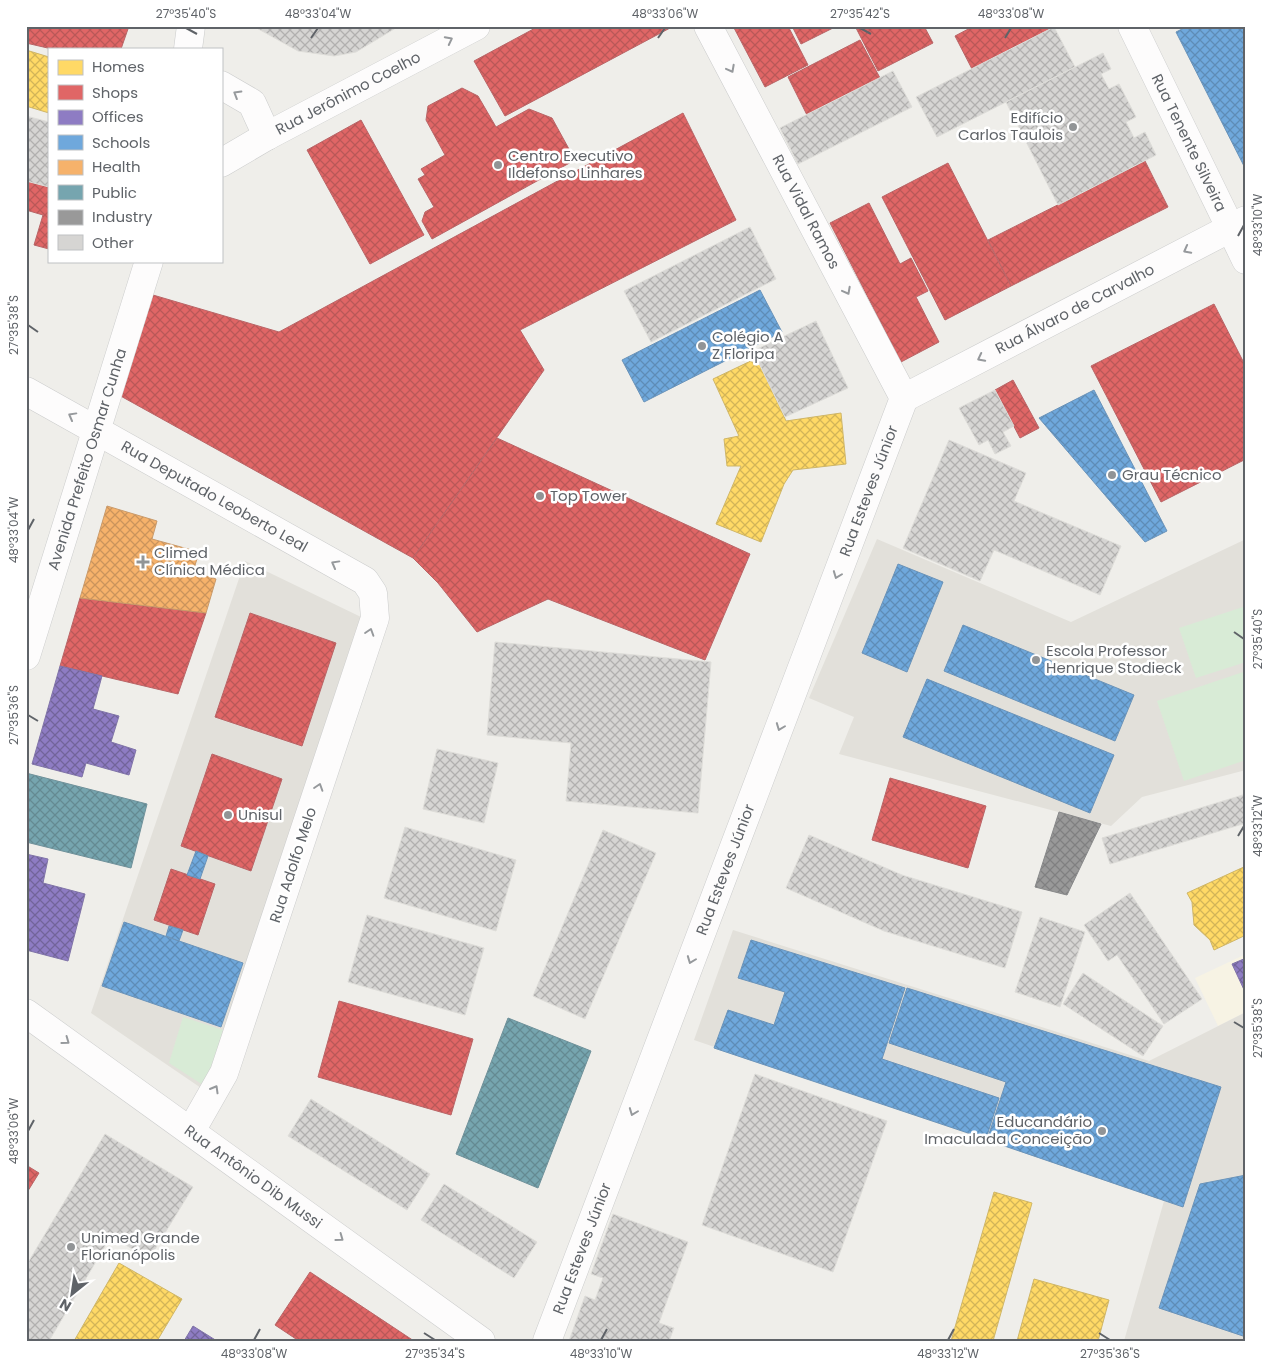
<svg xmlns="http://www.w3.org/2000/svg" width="1272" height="1367" font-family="Poppins,sans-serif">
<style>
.commercial{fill:#f7f3e4}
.education{fill:#e2e0da}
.garden{fill:#d8ebd6}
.homes{fill:url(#homes-cross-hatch);stroke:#cfb667}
.shops{fill:url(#shops-cross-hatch);stroke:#b96567}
.offices{fill:url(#offices-cross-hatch);stroke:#8074a8}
.schools{fill:url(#schools-cross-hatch);stroke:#6a93b9}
.health{fill:url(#health-cross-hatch);stroke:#c99a6a}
.public{fill:url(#public-cross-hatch);stroke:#6f919a}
.industry{fill:url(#industry-cross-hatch);stroke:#88898a}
.building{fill:url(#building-cross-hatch);stroke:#deddd9}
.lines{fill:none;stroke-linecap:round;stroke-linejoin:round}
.minor-casing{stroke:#cbcccc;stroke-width:29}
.tertiary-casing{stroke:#cbcccc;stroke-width:29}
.minor{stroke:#fdfcfc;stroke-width:28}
.tertiary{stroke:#fdfcfc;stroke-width:28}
.oneway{stroke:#96999c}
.ticks{fill:none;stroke:#5f6368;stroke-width:2}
.poi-dot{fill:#919496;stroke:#fff;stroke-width:2}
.labels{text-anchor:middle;stroke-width:5;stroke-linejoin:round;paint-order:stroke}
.street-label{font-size:15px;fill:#5f6368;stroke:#fff}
.poi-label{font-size:15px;fill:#5f6368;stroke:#fff;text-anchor:start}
.neatline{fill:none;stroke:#5f6368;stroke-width:2}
.ticks-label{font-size:12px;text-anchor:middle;fill:#5f6368}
</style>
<defs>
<pattern id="homes-cross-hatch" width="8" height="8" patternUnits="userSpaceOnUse" patternTransform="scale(1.25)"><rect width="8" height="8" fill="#ffd966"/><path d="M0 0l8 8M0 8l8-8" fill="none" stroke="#d2b458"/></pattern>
<pattern id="shops-cross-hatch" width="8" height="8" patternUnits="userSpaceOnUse" patternTransform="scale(1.25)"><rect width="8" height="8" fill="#e06666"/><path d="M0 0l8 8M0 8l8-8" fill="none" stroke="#b95858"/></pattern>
<pattern id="offices-cross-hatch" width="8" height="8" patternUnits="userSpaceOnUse" patternTransform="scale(1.25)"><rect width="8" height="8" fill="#8e7cc3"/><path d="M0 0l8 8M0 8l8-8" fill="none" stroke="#72649a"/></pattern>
<pattern id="schools-cross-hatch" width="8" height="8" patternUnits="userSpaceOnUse" patternTransform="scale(1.25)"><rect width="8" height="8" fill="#6fa8dc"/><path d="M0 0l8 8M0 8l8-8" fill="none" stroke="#5e8cb6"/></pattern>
<pattern id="health-cross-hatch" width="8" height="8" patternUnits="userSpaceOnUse" patternTransform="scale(1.25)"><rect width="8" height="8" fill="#f6b26b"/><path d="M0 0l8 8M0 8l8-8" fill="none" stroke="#ca945c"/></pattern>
<pattern id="public-cross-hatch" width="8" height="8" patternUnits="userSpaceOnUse" patternTransform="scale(1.25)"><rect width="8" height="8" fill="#76a5af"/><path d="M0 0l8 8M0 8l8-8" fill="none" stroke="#648a92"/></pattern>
<pattern id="industry-cross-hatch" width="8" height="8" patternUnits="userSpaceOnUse" patternTransform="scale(1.25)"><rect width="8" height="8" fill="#999"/><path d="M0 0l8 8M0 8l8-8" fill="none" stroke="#808081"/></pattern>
<pattern id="building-cross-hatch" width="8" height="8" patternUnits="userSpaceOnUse" patternTransform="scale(1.25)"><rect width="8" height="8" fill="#d6d5d3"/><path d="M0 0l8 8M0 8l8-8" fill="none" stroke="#b1b0af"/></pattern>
</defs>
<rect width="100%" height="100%" fill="#efeeea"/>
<polygon class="commercial" points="1246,954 1246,1012 1218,1026 1195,978"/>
<g class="education">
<polygon points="877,539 1071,622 1246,539 1246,770 1142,797 1111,826 839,754 854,717 809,698"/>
<polygon points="245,561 361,617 218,1058 204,1090 91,1013"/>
<polygon points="733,930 1149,1061 1246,1012 1246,1341 1124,1341 1164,1201 694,1040"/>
</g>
<g class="garden">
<polygon points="1246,606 1246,662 1196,678 1179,628"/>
<polygon points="1246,671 1246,760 1184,781 1157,701"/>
<polygon points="183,1017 223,1030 215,1057 203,1085 169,1063"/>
</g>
<g class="homes">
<polygon points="26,50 49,57 49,113 26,106"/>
<polygon points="757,358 786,421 841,413 846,464 793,470 784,484 761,542 716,524 741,466 727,466 724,439 739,436 713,379"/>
<polygon points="1246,866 1246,935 1214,950 1210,940 1194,925 1192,902 1187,893"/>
<polygon points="994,1192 1032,1203 993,1341 951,1341"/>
<polygon points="119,1263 182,1299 157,1341 74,1341"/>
<polygon points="1034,1279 1109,1300 1098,1341 1017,1341"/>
</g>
<g class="shops">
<polygon points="26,26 129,26 121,49 52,49 26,43"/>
<polygon points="539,26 669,26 670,28 505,116 474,61"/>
<polygon points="733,26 788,26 808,65 765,87"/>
<polygon points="792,26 837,26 801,44"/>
<polygon points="855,26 924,26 933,43 878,71"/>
<polygon points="974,26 1056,26 972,69 955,36"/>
<polygon points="860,40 880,78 807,115 788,77"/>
<polygon points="462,88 478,96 496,127 529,109 552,118 575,160 432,239 422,221 425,212 434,207 418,179 425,175 421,169 445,155 426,120 428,106"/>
<polygon points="683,113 736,220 520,330 544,370 413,558 117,394 153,295 279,332"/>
<polygon points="361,120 424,235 370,264 307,150"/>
<polygon points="1145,161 1168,207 1011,286 988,240"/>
<polygon points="948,163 1011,286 945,320 882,197"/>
<polygon points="27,181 49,187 49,249 34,245 43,215 26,210"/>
<polygon points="869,203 900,264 911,258 928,291 916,297 939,342 901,362 830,223"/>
<polygon points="1214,304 1246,367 1246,459 1161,502 1091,366"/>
<polygon points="1013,380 1039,428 1020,438 995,390"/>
<polygon points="497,438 750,554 705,660 548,599 477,632 438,583 413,558"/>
<polygon points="80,598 206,613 178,694 60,666"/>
<polygon points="250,613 336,643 302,746 215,717"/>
<polygon points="212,754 282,779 251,871 181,846"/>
<polygon points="890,778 986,806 968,868 872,840"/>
<polygon points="171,869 215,884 198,935 154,920"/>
<polygon points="339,1001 473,1039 451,1115 318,1077"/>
<polygon points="26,1165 39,1173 26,1194"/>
<polygon points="310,1272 414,1341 299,1341 275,1325"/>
</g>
<g class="offices">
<polygon points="60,666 102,676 93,709 119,716 111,742 136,750 129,775 86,763 82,777 32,764"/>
<polygon points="26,854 48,859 43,883 85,894 68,961 26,950"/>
<polygon points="1246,958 1246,994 1232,964"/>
<polygon points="193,1326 217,1341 184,1341"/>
</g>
<g class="schools">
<polygon points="1188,26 1246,26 1246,170 1176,32"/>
<polygon points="760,290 782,332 644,402 622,360"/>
<polygon points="1094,390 1167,531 1145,542 1039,418"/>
<polygon points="898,564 943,582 907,672 862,653"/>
<polygon points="963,625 1134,695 1115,741 944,671"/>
<polygon points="927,679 1114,755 1090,813 903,737"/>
<polygon points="196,851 208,856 200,879 187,875"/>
<polygon points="124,922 243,963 221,1027 102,986"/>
<polygon points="169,926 183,930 179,941 166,936"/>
<polygon points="751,940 905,988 882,1059 999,1098 986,1139 714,1048 728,1010 774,1025 785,992 738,978"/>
<polygon points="907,988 1221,1087 1183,1207 987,1140 1006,1082 889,1043"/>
<polygon points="1246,1175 1246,1337 1159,1308 1200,1184"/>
</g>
<polygon class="health" points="107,506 157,521 152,539 199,552 193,572 216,579 206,613 80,598"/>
<g class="public">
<polygon points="26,773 147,804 131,868 26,842"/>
<polygon points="508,1018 591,1051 538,1188 456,1154"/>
</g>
<polygon class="industry" points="1059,812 1101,824 1067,895 1035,887"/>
<g class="building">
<polygon points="253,26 399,26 356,52 334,56 298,51"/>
<polygon points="1054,27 1075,67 937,137 916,97"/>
<polygon points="1103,53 1111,69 1101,74 1109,89 1119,84 1136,117 1126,122 1134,138 1145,132 1156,155 1058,205 1006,102"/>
<polygon points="893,71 912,107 798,164 780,128"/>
<polygon points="26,116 49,122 49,187 26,181"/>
<polygon points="750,227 776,279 651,342 624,291"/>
<polygon points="816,321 848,388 785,417 753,351"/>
<polygon points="995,390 1014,426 1003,432 1011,446 995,454 988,440 979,445 959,408"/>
<polygon points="949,440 1026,473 1014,501 1121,546 1100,595 994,550 980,581 903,548"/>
<polygon points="495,642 711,662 698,813 566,801 571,743 487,735"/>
<polygon points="437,749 498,763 484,823 423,809"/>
<polygon points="1246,794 1246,823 1110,864 1102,838"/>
<polygon points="405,827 516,860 496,931 384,898"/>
<polygon points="603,830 656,853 585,1019 533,996"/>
<polygon points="809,835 902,875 1022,912 1005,968 884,931 786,888"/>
<polygon points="1130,893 1202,999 1164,1024 1117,955 1108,961 1084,925"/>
<polygon points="367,915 484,948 465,1015 348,982"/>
<polygon points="1040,917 1085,932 1060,1007 1015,992"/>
<polygon points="1083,973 1163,1026 1143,1056 1063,1004"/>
<polygon points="755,1074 887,1121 833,1272 702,1225"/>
<polygon points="311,1099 430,1174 407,1210 288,1136"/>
<polygon points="105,1134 193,1187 149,1259 111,1236 49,1341 26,1341 26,1266"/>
<polygon points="444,1184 537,1242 514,1278 421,1220"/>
<polygon points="613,1214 688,1242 659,1323 674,1328 669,1341 569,1341 585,1296 595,1300 603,1278 591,1274"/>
</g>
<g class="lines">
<g class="minor-casing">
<g id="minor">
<path id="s1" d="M708,26L904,398"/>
<path id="s2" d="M26,391L365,581L373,593L375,618L224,1073L191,1131"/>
</g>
</g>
<g class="tertiary-casing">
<g id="tertiary">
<path id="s3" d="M1132,26L1246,260"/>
<polyline points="188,49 191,26"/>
<polyline points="221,85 252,103 267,136"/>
<path id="s4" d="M221,163L267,136L476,26"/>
<path id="s5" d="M26,656L149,261"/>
<path id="s6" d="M26,1013L481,1341"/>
<path id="s7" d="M547,1341L904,398L1246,220"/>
</g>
</g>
<use href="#minor" class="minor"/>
<use href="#tertiary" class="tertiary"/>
</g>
<defs><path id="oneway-chevron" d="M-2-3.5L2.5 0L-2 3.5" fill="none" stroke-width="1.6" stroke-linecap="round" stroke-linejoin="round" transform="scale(1.25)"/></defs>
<g class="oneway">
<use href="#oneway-chevron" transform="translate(449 40) rotate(-27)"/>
<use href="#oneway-chevron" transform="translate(731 69) rotate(62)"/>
<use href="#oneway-chevron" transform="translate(237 94) rotate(-149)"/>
<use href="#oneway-chevron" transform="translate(1187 250) rotate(152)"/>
<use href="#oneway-chevron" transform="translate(847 291) rotate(62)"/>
<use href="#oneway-chevron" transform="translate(981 358) rotate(153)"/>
<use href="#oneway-chevron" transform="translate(72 416) rotate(-151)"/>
<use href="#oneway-chevron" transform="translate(335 564) rotate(-151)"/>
<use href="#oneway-chevron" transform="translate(837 575) rotate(111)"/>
<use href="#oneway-chevron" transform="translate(370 632) rotate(-72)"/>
<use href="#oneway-chevron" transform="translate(780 727) rotate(111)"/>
<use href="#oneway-chevron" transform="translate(319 787) rotate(-72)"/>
<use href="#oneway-chevron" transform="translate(691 960) rotate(111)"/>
<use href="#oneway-chevron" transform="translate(66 1041) rotate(36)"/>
<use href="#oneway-chevron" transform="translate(215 1089) rotate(-60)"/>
<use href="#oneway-chevron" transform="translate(633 1112) rotate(111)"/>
<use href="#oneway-chevron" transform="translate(340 1238) rotate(36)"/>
</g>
<path class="ticks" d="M186,28L197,34M860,28L871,34M311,38L318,28M658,38L665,28M1005,38L1011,28M1238,236L1244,225M28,325L38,332M28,530L34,519M1234,632L1244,639M28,715L38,721M1238,836L1244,826M1234,1022L1244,1028M28,1131L34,1120M424,1333L435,1340M1099,1333L1110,1340M254,1340L260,1329M601,1340L607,1329M948,1340L954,1329"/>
<g class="poi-dot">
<circle cx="1073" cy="127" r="5"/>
<circle cx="498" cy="165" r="5"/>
<circle cx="702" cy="346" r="5"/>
<circle cx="1112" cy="475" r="5"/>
<circle cx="540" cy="496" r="5"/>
<path d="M140.5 554.5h5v5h5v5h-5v5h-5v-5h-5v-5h5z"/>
<circle cx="1036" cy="660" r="5"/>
<circle cx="228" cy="815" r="5"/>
<circle cx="1102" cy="1131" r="5"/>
<circle cx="71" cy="1247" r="5"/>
</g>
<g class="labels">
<g class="street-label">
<text dy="5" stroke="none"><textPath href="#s4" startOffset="145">Rua Jerônimo Coelho</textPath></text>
<text dy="5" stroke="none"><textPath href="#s3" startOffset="130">Rua Tenente Silveira</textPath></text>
<text dy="5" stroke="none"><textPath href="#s1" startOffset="210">Rua Vidal Ramos</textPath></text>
<text dy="5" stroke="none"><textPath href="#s7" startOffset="1201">Rua Álvaro de Carvalho</textPath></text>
<text dy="5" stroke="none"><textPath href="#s5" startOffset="206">Avenida Prefeito Osmar Cunha</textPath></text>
<text dy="5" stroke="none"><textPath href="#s7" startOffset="909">Rua Esteves Júnior</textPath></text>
<text dy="5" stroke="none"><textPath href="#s2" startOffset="216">Rua Deputado Leoberto Leal</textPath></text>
<text transform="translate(293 865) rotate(-72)" y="5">Rua Adolfo Melo</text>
<text dy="5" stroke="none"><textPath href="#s7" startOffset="504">Rua Esteves Júnior</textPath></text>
<text dy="5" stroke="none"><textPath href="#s6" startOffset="280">Rua Antônio Dib Mussi</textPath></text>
<text dy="5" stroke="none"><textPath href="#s7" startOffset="99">Rua Esteves Júnior</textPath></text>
</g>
<g class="poi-label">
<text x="1063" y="123" text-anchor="end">Edifício<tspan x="1063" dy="17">Carlos Taulois</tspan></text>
<text x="508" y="161">Centro Executivo<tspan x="508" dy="17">Ildefonso Linhares</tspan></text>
<text x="712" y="342">Colégio A<tspan x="712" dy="17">Z Floripa</tspan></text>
<text x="1122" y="480">Grau Técnico</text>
<text x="550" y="501">Top Tower</text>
<text x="154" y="558">Climed<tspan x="154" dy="17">Clínica Médica</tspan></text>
<text x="1046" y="656">Escola Professor<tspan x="1046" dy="17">Henrique Stodieck</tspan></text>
<text x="238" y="820">Unisul</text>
<text x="1092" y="1127" text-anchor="end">Educandário<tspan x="1092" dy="17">Imaculada Conceição</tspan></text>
<text x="81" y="1243">Unimed Grande<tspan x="81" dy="17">Florianópolis</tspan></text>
</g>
</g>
<rect width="1272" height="1367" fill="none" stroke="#ffffff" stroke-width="55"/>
<rect x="48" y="48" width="175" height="215" fill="#ffffff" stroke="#bfc1c3"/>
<rect x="58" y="60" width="25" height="15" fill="#ffd966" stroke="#bfc1c3"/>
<text x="92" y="72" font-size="15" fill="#5f6368">Homes</text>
<rect x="58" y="85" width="25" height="15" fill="#e06666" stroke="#bfc1c3"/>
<text x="92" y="98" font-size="15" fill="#5f6368">Shops</text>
<rect x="58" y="110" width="25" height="15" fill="#8e7cc3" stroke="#bfc1c3"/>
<text x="92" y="122" font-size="15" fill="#5f6368">Offices</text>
<rect x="58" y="135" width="25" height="15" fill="#6fa8dc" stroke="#bfc1c3"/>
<text x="92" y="148" font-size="15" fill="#5f6368">Schools</text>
<rect x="58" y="160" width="25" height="15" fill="#f6b26b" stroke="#bfc1c3"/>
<text x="92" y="172" font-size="15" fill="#5f6368">Health</text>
<rect x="58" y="185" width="25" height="15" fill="#76a5af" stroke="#bfc1c3"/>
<text x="92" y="198" font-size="15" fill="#5f6368">Public</text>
<rect x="58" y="210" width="25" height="15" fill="#999999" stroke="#bfc1c3"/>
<text x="92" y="222" font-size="15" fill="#5f6368">Industry</text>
<rect x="58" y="235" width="25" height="15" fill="#d6d5d3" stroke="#bfc1c3"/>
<text x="92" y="248" font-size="15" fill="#5f6368">Other</text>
<g transform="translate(72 1294) rotate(210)" stroke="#ffffff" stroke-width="4" paint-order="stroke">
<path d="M0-4L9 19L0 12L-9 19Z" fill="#5f6368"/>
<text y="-8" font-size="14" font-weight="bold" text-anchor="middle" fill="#5f6368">N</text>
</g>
<rect x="28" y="28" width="1216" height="1312" class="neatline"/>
<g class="ticks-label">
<text x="186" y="18">27°35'40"S</text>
<text x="318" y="18">48°33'04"W</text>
<text x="665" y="18">48°33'06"W</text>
<text x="860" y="18">27°35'42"S</text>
<text x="1011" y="18">48°33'08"W</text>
<text transform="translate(1258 225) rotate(-90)" y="4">48°33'10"W</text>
<text transform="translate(14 325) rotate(-90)" y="4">27°35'38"S</text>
<text transform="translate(14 530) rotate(-90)" y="4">48°33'04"W</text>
<text transform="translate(1258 639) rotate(-90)" y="4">27°35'40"S</text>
<text transform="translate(14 715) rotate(-90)" y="4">27°35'36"S</text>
<text transform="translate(1258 826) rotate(-90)" y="4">48°33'12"W</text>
<text transform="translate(1258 1028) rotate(-90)" y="4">27°35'38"S</text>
<text transform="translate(14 1131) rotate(-90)" y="4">48°33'06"W</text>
<text x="254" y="1358">48°33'08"W</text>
<text x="435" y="1358">27°35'34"S</text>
<text x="601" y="1358">48°33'10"W</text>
<text x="948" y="1358">48°33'12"W</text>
<text x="1110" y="1358">27°35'36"S</text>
</g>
</svg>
